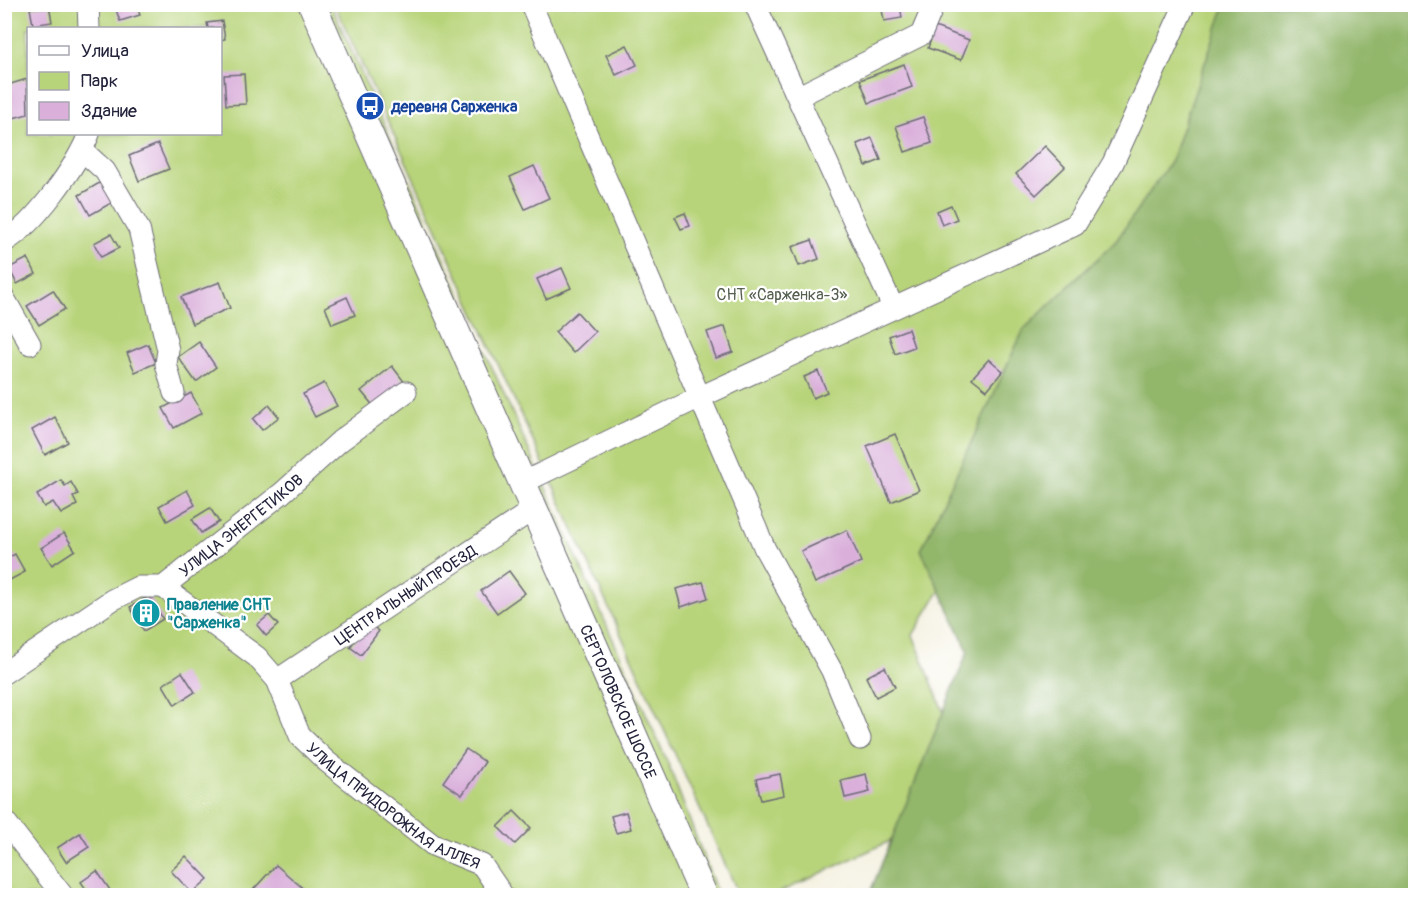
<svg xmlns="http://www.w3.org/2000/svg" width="1420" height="900" font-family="Pangolin,sans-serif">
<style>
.green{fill:#b8d47a;stroke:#6d7b5a;stroke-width:1.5;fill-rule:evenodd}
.forest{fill:#92b66a;stroke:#5a6c52;stroke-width:1.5}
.building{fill:#dab0db}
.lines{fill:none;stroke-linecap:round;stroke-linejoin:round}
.minor-casing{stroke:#6c6a75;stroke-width:23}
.major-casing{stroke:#6c6a75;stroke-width:29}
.minor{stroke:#fff;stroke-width:21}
.major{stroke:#fff;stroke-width:27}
.labels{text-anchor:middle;stroke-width:4.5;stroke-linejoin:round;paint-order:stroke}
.transit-label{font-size:16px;font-weight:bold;fill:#164399;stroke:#fff;text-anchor:start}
.park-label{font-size:16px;fill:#566051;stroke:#fff}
.street-label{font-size:16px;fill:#22223b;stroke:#fff}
.culture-label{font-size:16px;font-weight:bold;fill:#0d838f;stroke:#fff;text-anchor:start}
</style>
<rect width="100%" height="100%" fill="#fff"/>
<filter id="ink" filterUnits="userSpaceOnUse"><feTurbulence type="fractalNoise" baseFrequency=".0167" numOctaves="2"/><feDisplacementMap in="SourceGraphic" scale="12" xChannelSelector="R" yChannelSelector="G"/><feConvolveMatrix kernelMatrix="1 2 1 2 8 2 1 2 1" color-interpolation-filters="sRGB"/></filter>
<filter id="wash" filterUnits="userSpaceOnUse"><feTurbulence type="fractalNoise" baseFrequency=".008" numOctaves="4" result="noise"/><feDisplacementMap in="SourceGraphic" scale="24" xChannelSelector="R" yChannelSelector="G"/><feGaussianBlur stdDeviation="1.35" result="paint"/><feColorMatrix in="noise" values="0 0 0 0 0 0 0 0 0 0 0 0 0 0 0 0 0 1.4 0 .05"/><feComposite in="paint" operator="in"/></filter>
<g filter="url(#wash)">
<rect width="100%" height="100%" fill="#f4f1e0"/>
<g class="green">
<path d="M5,5H331L667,761L718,895L5,896ZM28,28H220V134H28Z"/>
<polygon points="335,5 1292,5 913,635 978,800 774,895 739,895"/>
</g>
<polygon class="forest" points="1225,5 1415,5 1415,895 869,895 968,651 921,550 1024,329 1116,241 1171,161"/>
<g id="blocks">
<g class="building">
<polygon points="114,4 136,4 140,15 120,21"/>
<polygon points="881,4 900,4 902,18 884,21"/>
<polygon points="49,5 52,22 33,25 30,8"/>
<polygon points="222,21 225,39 220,40 220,28 208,28 207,23"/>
<polygon points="935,27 969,40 961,60 928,48"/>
<polygon points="627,45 637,65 616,75 606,55"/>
<polygon points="904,64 912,87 869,103 860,80"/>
<polygon points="244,74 246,104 226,105 224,75"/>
<polygon points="27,79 28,114 13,118 4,86"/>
<polygon points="923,117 932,143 905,152 896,126"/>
<polygon points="872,138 881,160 866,166 857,144"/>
<polygon points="158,144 169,169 139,181 129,156"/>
<polygon points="1045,146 1065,167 1036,195 1016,174"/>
<polygon points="534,166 549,198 525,209 510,177"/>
<polygon points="101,182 113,202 90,215 79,195"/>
<polygon points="951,205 957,219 942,225 937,211"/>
<polygon points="685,213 690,226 681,229 675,217"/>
<polygon points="111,234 119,248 101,257 94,243"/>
<polygon points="812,240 819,259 799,266 792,247"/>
<polygon points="28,258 36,274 17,284 9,268"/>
<polygon points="562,268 571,288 546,299 537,279"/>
<polygon points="220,282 230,308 192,324 181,297"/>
<polygon points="53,290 65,309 39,325 27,306"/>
<polygon points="347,297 355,315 332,324 325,307"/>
<polygon points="577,312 595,332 573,353 555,332"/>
<polygon points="725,326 733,352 716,358 707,332"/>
<polygon points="908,329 914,347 895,354 889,336"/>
<polygon points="199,342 216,367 196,382 178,357"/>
<polygon points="148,344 156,363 135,372 127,353"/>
<polygon points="989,359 1003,371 987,390 972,378"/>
<polygon points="392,366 406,384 375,408 361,391"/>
<polygon points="818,371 827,392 813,398 804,377"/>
<polygon points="324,383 337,406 315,417 303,394"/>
<polygon points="191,393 202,413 174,428 163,408"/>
<polygon points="269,405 279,417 262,430 253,419"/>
<polygon points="55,417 68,442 45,455 32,430"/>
<polygon points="895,434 919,490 891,502 867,446"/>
<polygon points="61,480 65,486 71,482 78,494 73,497 77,505 61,514 53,502 44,507 37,495"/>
<polygon points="187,490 195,505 167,521 159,506"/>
<polygon points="210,508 219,522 201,533 192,519"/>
<polygon points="847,530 861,562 815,583 801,551"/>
<polygon points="64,533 75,550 52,565 41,548"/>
<polygon points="15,554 25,572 6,582 4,560"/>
<polygon points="509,571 525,593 497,613 481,591"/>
<polygon points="703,582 708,598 681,607 676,589"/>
<polygon points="149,596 163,619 144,631 130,607"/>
<polygon points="269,615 278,625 266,636 257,625"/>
<polygon points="368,623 379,631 361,655 350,647"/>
<polygon points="885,667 895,687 876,697 866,677"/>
<polygon points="182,672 195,692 175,705 163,685"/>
<polygon points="466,749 485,762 462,795 443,782"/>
<polygon points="780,774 784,795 761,800 756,779"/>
<polygon points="866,774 870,792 845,798 841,780"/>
<polygon points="514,811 531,828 515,844 498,827"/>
<polygon points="626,812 631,829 616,833 611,816"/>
<polygon points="80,833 89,847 66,862 57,848"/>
<polygon points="186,856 208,879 192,893 171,871"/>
<polygon points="276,865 305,890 300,896 259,896 253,890"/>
<polygon points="97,871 110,890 102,896 91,896 81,882"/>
</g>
</g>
</g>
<g filter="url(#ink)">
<use href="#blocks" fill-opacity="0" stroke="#6c6a75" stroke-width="1.5"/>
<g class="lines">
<g class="minor-casing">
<g id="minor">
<polyline points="88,4 89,28"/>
<polyline points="531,4 765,549 832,671 860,739"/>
<polyline points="755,4 893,307"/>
<polyline points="799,96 921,35 934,4"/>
<polyline points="82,150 105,171 139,229 168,350 166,364 174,393"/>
<path d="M4,242C35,224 76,167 89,134"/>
<polyline points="4,298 30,344"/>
<polyline points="522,483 698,398 1075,225 1113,163 1185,4"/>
<path id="s1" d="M163,587L257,657L277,680L300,736L326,761L433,845L482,865L503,896"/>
<path id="s2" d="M4,673L112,600L138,587H163L282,493L340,441L406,392"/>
<path id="s3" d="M277,680L534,509"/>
<polyline points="4,820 63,896"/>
</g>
</g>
<g class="major-casing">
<g id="major">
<path id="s4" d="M312,4L704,896"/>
</g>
</g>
<use href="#minor" class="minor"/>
<use href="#major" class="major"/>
</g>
</g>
<defs>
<g id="bus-disc" transform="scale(1.5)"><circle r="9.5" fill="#1a4fb4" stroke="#fff"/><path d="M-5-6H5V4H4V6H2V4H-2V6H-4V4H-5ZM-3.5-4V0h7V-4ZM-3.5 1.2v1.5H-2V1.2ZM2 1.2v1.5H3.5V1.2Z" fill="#fff"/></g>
<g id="building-disc" transform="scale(1.5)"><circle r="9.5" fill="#0f9aa8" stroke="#fff"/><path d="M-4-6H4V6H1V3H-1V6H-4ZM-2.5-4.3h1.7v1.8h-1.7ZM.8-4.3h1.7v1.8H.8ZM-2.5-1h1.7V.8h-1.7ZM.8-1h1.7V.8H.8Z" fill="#fff"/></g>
</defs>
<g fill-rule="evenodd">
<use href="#bus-disc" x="370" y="106"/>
<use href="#building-disc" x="146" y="613"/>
</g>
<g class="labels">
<g class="transit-label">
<text x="391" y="112">деревня Сарженка</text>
</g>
<g class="park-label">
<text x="782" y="300">СНТ «Сарженка-3»</text>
</g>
<g class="street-label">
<text dy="6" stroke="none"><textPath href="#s2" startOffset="284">УЛИЦА ЭНЕРГЕТИКОВ</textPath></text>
<text dy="6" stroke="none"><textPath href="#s3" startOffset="154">ЦЕНТРАЛЬНЫЙ ПРОЕЗД</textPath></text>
<text dy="6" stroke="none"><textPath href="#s4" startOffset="762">СЕРТОЛОВСКОЕ ШОССЕ</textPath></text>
<text dy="6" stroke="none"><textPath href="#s1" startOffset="326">УЛИЦА ПРИДОРОЖНАЯ АЛЛЕЯ</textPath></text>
</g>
<g class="culture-label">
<text x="167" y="610">Правление СНТ<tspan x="167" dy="18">"Сарженка"</tspan></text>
</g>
</g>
<rect width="1420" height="900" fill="none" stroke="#fff" stroke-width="24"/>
<rect x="27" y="27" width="195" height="108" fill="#ffffff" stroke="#a7a7b1" stroke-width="1.5"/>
<rect x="39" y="46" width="30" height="9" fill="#ffffff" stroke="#a7a7b1" stroke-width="1.5"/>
<text x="81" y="57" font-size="18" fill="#22223b">Улица</text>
<rect x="39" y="72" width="30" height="18" fill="#b8d47a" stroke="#a7a7b1" stroke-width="1.5"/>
<text x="81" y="87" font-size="18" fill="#22223b">Парк</text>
<rect x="39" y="102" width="30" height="18" fill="#dab0db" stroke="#a7a7b1" stroke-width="1.5"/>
<text x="81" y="117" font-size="18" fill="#22223b">Здание</text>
</svg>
